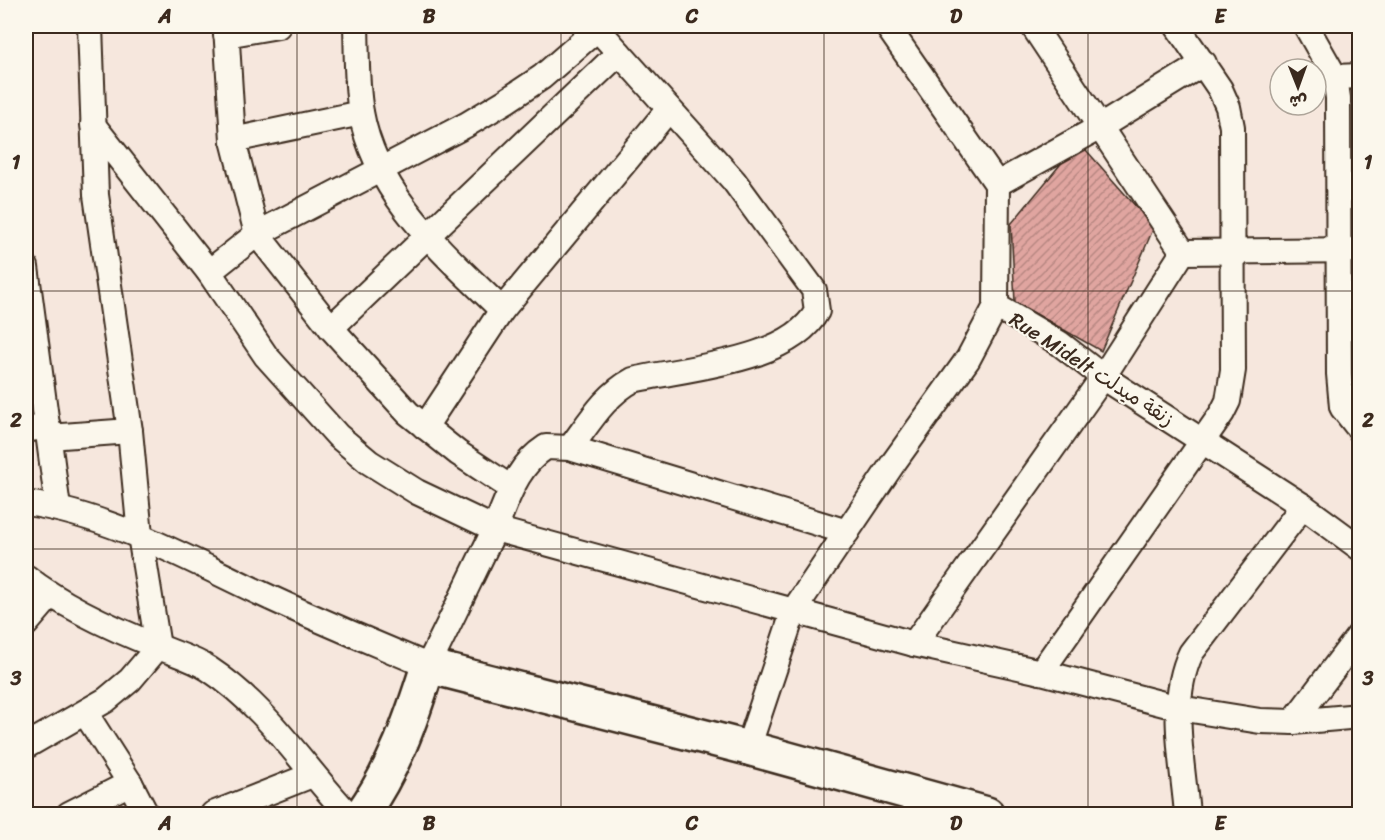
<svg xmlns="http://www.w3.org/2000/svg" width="1385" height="840" font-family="Sriracha,'Playpen Sans Arabic',sans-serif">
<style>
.building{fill:url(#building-hatch);stroke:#3b2a1e;stroke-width:1.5}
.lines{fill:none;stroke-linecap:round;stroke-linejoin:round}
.street-casing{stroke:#3b2a1e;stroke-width:28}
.secondary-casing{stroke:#3b2a1e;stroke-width:38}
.street{stroke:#fbf7ec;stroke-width:24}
.secondary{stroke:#fbf7ec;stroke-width:33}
.grid{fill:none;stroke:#3b2a1e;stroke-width:1.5;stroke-opacity:0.55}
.labels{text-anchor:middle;stroke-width:4.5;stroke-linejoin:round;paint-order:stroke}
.street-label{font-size:20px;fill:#3b2a1e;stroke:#fbf7ec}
.neatline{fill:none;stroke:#3b2a1e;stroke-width:2}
.grid-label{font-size:20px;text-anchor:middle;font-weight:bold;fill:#3b2a1e}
</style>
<defs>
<pattern id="building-hatch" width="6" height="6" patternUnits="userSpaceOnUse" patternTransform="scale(1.5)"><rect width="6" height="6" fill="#e0a5a0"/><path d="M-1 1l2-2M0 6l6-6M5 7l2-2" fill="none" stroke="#b78782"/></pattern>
</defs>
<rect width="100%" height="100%" fill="#f6e7dd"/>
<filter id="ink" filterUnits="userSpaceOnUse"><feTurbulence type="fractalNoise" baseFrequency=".0167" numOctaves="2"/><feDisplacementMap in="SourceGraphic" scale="12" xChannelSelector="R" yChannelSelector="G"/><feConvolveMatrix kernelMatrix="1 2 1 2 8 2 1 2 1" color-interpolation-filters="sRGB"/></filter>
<g filter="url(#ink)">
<polygon class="building" points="1079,142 1154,227 1101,351 1015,302 1011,224"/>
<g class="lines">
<g class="street-casing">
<g id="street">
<polyline points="226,26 233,140 257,234 331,328 408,413 458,453 511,488"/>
<path d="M356,26C357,54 356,84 361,112C376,197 445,254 502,310"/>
<polyline points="1033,26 1183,252"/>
<polyline points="1306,26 1335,77 1338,98 1339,374 1342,407 1360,430"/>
<polyline points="226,35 278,26"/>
<polyline points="1335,77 1360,76"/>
<polyline points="93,125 209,272 266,356 338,436 369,462 417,492 495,529 914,644 1041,672 1179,708 1260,721 1293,722 1360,716"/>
<polyline points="233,140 361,113"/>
<polyline points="997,184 1100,127 1204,63"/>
<polyline points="1183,252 1360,250"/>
<polyline points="26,267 58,508"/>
<polyline points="209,272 257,234 466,125 506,101 542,77 597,29"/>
<polyline points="996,306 1059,343 1103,377 1303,506 1360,548"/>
<polyline points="331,328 619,53"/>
<polyline points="425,427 502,310 669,109"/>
<polyline points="26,430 48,426"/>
<polyline points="49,437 130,431"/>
<path d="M570,448C589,423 605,395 633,380C683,368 790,362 817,311L814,290L734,181L595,26"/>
<path d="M26,503C110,515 184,557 260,593C315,619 372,642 428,666C449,624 469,582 489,541C506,507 512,469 546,447L570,448L847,532"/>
<path d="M26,577C64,607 113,629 159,647C176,654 194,659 209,669C268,708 301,764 348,814"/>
<polyline points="26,624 50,596"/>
<polyline points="914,644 1103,377 1183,252"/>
<polyline points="1041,672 1222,413 1228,401 1233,370 1232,127 1228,107 1220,89 1177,26"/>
<polyline points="86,714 130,783 146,814"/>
<polyline points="1293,722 1360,634"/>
<polyline points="26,746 106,700 130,680 158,647 140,535 130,431 96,195 90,26"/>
<polyline points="748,748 794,610 894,462 968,359 996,306 997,184 887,26"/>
<polyline points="69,814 130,783"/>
<polyline points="213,814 312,775"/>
<path d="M1187,814C1183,763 1168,701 1191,653L1303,506"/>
</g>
</g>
<g class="secondary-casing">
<path id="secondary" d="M362,814C395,767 411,720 428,666L748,748L987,814"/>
</g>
<use href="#street" class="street"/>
<use href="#secondary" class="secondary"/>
</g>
</g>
<path class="grid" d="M297,26V814M561,26V814M824,26V814M1088,26V814M26,291H1360M26,549H1360"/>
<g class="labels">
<g class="street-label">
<text transform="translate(1092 369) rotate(33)" y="7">Rue Midelt زنقة ميدلت</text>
</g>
</g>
<rect width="1385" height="840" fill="none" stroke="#fbf7ec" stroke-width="66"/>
<g transform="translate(1298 87) rotate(179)"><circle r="28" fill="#fbf7ec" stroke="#aea59a" stroke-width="1.5"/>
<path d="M0-4.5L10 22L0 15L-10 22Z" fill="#3b2a1e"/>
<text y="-9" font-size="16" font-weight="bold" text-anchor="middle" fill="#3b2a1e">ش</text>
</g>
<rect x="33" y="33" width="1319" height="774" class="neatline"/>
<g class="grid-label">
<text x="165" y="23">A</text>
<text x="429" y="23">B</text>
<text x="692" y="23">C</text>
<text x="956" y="23">D</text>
<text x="1220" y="23">E</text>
<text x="16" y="169">1</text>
<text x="1368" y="169">1</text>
<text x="16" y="427">2</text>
<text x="1368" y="427">2</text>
<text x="16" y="685">3</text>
<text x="1368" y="685">3</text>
<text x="165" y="830">A</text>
<text x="429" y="830">B</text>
<text x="692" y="830">C</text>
<text x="956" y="830">D</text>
<text x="1220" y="830">E</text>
</g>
</svg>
